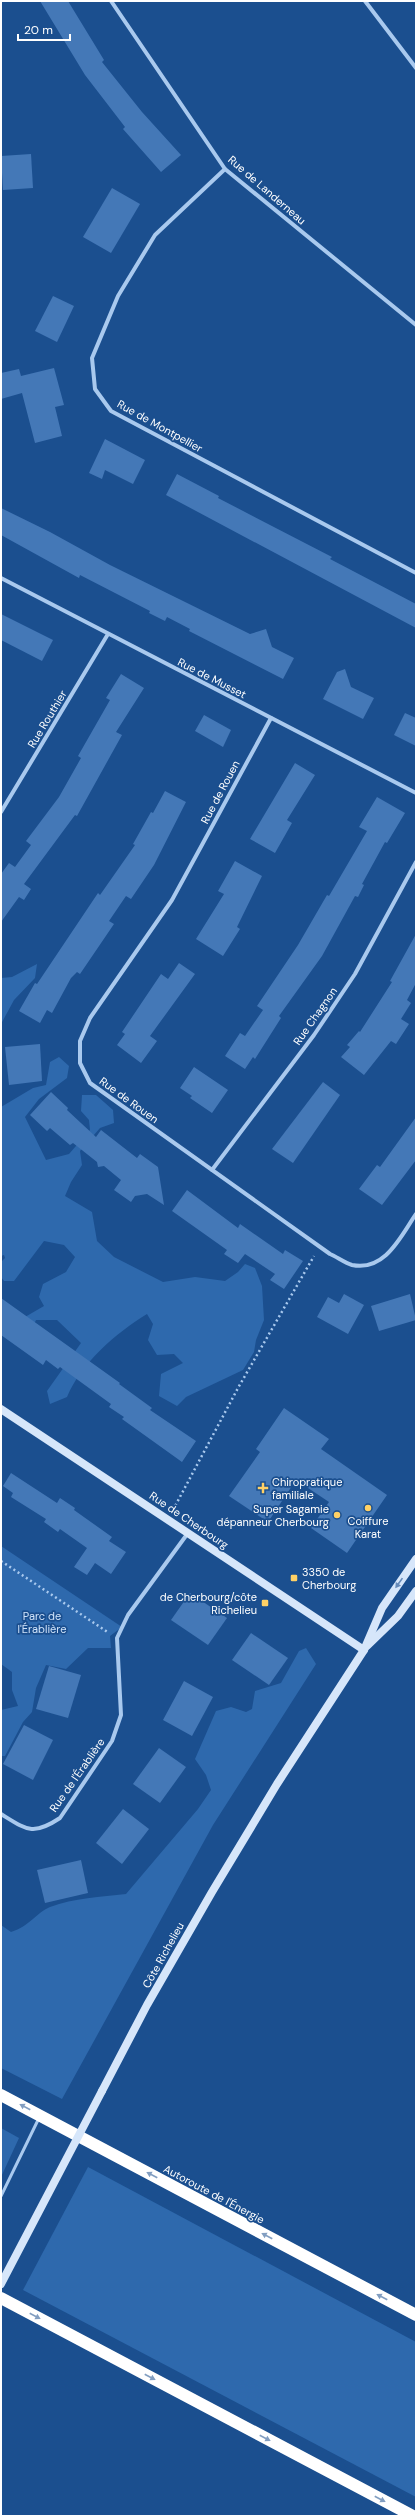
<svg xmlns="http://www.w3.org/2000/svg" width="417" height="2517" font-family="'DM Sans',sans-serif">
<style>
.green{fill:#2e69ad}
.building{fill:#4478b7}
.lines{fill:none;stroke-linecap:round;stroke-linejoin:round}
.path{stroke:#a9c9ee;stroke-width:2.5;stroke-dasharray:2 3;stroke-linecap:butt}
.lane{stroke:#a9c9ee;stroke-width:3}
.street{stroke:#a9c9ee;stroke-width:4}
.secondary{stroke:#d6e6fa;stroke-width:8}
.highway{stroke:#fff;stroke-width:12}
.secondary-bridge{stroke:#d6e6fa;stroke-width:8}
.oneway{fill:#668bba}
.oneway2{fill:#829ec1}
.poi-dot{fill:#ffd166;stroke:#1b4f8f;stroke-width:1.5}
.labels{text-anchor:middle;stroke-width:3.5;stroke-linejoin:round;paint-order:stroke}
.street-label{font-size:11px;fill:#fff;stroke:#1b4f8f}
.poi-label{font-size:11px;fill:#fff;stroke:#1b4f8f;text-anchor:start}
.park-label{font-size:11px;fill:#cfe3fa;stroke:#1b4f8f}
</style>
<rect width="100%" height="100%" fill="#1b4f8f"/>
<g class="green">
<polygon points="37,964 35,978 14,1000 1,1024 1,978 12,977"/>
<path d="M59,1057L69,1066L67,1078L39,1099L25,1117L46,1160L69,1154L90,1130L89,1120L81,1111L82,1095H96L113,1110L114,1123L100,1128L80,1151L82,1165L71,1182L65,1196L92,1212L97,1241L114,1257L163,1282L195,1277L225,1281L238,1272L245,1264L255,1268L262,1286L264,1320L256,1340L254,1352L243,1370L186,1397L177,1406L159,1396L161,1374L183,1363L174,1354L157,1355L148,1340L153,1324L147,1314C115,1334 82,1362 67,1397L50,1404L47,1391L81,1343L57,1320H36L28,1337L25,1317L44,1306L39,1297L43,1284L66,1272L75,1257L64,1245L44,1241L14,1281H4L1,1277V1262L5,1258L4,1255L1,1256V1107L33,1088L46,1085L50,1062Z"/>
<polygon points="1,1546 122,1627 110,1636 111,1648 88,1648 66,1669 46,1665 36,1688 32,1712 23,1722 5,1756 1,1756 1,1710 18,1706 12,1690 12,1672 1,1664"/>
<path d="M306,1648L316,1664L213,1825L62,2099L1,2068V1925L11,1932C30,1926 36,1913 50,1907C74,1898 101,1897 126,1894L198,1809L211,1790L206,1775L195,1759L216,1711L231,1707L246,1712L252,1709L255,1691L281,1683L299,1651Z"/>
<polygon points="1,2128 19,2138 1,2177"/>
<polygon points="88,2167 416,2342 416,2497 23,2290"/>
</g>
<g class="building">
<polygon points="40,1 68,1 104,60 102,62 142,112 181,155 161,172 123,129 125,127 85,75"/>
<polygon points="31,154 33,188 3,190 1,156"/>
<polygon points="112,188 140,204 111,253 83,237"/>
<polygon points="53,296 74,306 57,342 35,331"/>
<polygon points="54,368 64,405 55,407 62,436 35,443 22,393 1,399 1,373 19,369 21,376"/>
<polygon points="105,439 145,460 133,484 105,470 102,479 89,473"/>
<polygon points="177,474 219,496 218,498 332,557 330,559 416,604 416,628 166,495"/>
<polygon points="1,508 50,532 110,565 250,634 266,629 272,647 294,658 283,679 189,631 190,629 167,617 165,621 149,613 150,611 80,575 79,578 1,535"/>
<polygon points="1,614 53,640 42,661 1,640"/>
<polygon points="345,669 351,687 374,698 363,719 323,699 337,672"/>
<polygon points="121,674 144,688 116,732 122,735 77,816 75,815 24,884 31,889 24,900 19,897 1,922 1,874 9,863 15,867 31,845 26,841 59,797 81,758 78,756 110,700 106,698"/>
<polygon points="405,713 416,718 416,746 394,735"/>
<polygon points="204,715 231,730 223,747 195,731"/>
<polygon points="295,763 315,775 287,820 292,823 275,853 250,839"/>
<polygon points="165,791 186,802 154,865 131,899 126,896 109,921 114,924 80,974 77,972 71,978 52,1013 47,1010 40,1023 19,1011 35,983 37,984 98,893 100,895 135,845 133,844 151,812 153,813"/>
<polygon points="377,797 405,813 387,843 385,842 362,884 364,885 358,897 355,896 322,956 279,1016 281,1018 255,1059 253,1057 245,1069 225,1056 240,1033 245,1036 263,1010 257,1006 298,945 327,895 329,896 367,831 359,827"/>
<polygon points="235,861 262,876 237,927 240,929 223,956 196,939 224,894 218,891"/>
<polygon points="416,934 416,983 407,1000 411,1003 401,1019 409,1024 396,1044 391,1041 364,1075 341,1057 350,1047 347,1045 359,1031 360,1032 392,982 390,981"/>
<polygon points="179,963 195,974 150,1036 157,1041 141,1063 117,1045 125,1034 122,1032 161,974 168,979"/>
<polygon points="40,1044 42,1081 9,1085 5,1047"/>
<polygon points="194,1067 228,1090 212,1113 190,1098 192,1096 180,1088"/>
<polygon points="323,1082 340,1095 293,1163 272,1149"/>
<polygon points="51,1092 68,1108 67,1110 96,1137 101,1130 137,1158 140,1154 158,1167 164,1205 147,1194 135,1196 131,1202 114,1190 121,1180 104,1166 98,1167 97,1162 73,1143 70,1145 50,1128 47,1131 30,1115"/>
<polygon points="416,1117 416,1160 382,1205 359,1189 377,1165 380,1167"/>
<polygon points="187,1190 238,1228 240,1224 283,1254 285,1250 303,1261 284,1289 270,1280 275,1274 245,1254 238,1263 224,1254 227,1250 172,1211"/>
<polygon points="344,1294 364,1305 348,1334 317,1317 328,1297 339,1303"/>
<polygon points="410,1294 416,1320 379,1331 371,1306"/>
<polygon points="1,1298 120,1383 119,1384 152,1408 150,1410 196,1441 182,1462 122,1419 124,1417 109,1407 111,1404 60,1367 58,1369 46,1360 43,1365 1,1335"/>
<polygon points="284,1408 329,1439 321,1449 387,1495 347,1553 311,1528 329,1502 296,1480 268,1522 229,1496 260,1452 256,1449"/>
<polygon points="11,1473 57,1503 60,1498 75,1508 74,1510 112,1537 109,1541 126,1552 111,1574 95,1563 87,1575 74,1567 87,1548 60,1529 58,1532 44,1522 46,1519 11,1497 13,1493 3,1486"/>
<polygon points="190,1593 227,1618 208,1645 171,1620"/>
<polygon points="251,1633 288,1658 269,1685 232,1660"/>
<polygon points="49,1666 81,1675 68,1718 36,1709"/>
<polygon points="184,1681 213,1697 192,1736 163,1720"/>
<polygon points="24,1725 53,1740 33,1780 3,1764"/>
<polygon points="159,1748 186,1767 160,1803 133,1784"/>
<polygon points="123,1809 149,1829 122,1864 96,1843"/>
<polygon points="81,1860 88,1893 45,1903 37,1870"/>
</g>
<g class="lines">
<g class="path">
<polyline points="173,1510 238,1388 314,1256"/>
<polyline points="1,1561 109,1633"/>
</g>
<polyline class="lane" points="1,2196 39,2118"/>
<g class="street">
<polyline points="111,1 225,169 416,325"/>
<polyline points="365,1 416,68"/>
<polyline points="225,169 155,235 118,296 92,358 95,389 111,411 416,573"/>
<polyline points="1,578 416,793"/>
<path d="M271,718L172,900L90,1018L80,1041V1063L90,1083L330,1254C337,1257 345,1263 352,1265C385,1272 401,1236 416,1214"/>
<polyline points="1,812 108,634"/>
<polyline points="212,1170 314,1035 355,974 416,862"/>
<path d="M1,1814C27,1830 33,1836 60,1818L112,1741L121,1715L117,1638L128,1615L188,1533"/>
</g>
<g class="secondary">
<polyline points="1,1409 364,1650"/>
<polyline points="367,1646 398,1616 416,1591"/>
<polyline points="102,2091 147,2005 212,1892 277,1784 364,1650 382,1608 416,1559"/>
</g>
<g class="highway">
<polyline points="1,2095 416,2315"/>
<polyline points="1,2298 413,2516"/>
</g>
<polyline class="secondary-bridge" points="1,2284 102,2091"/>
</g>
<defs><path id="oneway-solid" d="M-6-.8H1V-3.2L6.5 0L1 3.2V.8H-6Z"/></defs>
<use class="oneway" href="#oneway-solid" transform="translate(399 1583) rotate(125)"/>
<g class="oneway2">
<use href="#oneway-solid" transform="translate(25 2107) rotate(-152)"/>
<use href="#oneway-solid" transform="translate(152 2175) rotate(-152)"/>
<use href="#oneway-solid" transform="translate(267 2236) rotate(-152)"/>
<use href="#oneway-solid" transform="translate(382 2297) rotate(-152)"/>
<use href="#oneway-solid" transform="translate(35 2316) rotate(28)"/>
<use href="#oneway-solid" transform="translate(150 2377) rotate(28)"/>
<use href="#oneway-solid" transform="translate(265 2438) rotate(28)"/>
<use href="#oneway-solid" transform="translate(380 2499) rotate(28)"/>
</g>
<g class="poi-dot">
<path d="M261 1482h4v4h4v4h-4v4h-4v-4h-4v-4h4z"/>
<circle cx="368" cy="1508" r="4"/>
<circle cx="337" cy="1515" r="4"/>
<rect x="290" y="1574" width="8" height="8" rx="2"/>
<rect x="261" y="1599" width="8" height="8" rx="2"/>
</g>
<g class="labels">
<g class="street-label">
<text transform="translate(267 190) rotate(41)" y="4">Rue de Landerneau</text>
<text transform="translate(160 426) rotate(29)" y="4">Rue de Montpellier</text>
<text transform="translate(212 678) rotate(27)" y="4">Rue de Musset</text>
<text transform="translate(47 719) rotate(-59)" y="4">Rue Routhier</text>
<text transform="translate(220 792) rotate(-62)" y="4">Rue de Rouen</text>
<text transform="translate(315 1016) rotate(-55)" y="4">Rue Chagnon</text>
<text transform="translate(129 1100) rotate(36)" y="4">Rue de Rouen</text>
<text transform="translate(189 1520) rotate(34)" y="4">Rue de Cherbourg</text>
<text transform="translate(77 1775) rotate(-55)" y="4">Rue de l'Érablière</text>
<text transform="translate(163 1955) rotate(-61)" y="4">Côte Richelieu</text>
<text transform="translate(214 2194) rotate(28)" y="4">Autoroute de l'Énergie</text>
</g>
<g class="poi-label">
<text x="272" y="1486">Chiropratique<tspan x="272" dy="13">familiale</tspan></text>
<text x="329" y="1513" text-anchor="end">Super Sagamie<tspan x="329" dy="13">dépanneur Cherbourg</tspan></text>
<text x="368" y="1525" text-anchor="middle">Coiffure<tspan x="368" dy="13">Karat</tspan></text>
<text x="302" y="1576">3350 de<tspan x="302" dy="13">Cherbourg</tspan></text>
<text x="257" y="1601" text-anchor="end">de Cherbourg/côte<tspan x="257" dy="13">Richelieu</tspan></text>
</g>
<g class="park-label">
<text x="42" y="1620">Parc de<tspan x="42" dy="13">l'Érablière</tspan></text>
</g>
</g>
<rect width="417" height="2517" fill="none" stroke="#ffffff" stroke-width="4"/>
<path d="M18 34v6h52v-6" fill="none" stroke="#ffffff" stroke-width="2"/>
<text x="24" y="34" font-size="12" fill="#ffffff" stroke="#1b4f8f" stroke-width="3" paint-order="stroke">20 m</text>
</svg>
